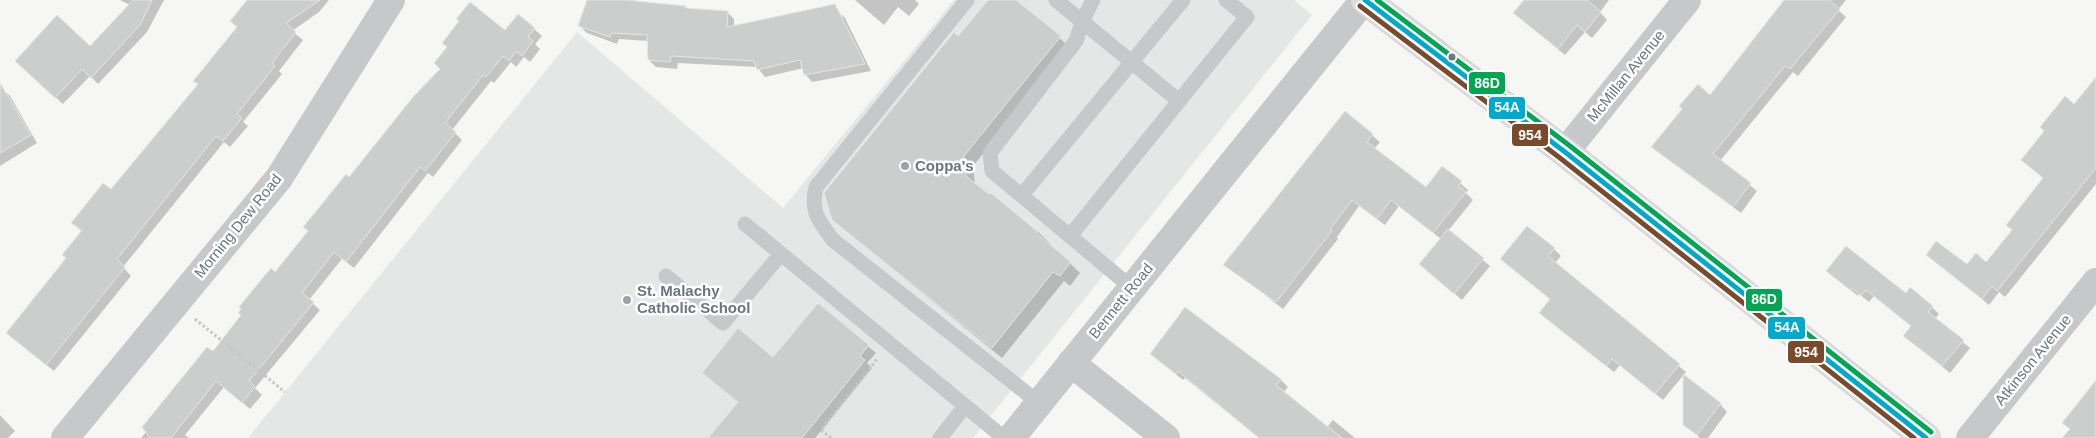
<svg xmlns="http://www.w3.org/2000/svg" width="2096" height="438" font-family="Arial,sans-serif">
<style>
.built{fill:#e5e6e6}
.shadow{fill:#0003}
.building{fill:#cccdcd;stroke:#e6e6e4}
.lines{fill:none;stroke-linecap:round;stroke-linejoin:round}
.secondary-casing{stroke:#d2d3d3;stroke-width:30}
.path{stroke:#c6c6c7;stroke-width:3;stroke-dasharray:2.5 2.5;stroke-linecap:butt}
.service{stroke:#c7c8ca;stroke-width:15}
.minor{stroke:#c7c8ca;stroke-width:28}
.secondary{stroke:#ddddde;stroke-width:28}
.bus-1-casing{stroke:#fff;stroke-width:9}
.bus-2-casing{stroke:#fff;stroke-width:9}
.bus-3-casing{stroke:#fff;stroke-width:9}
.bus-1{stroke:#00a9ce;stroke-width:5}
.bus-2{stroke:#7a4b2a;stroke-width:5}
.bus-3{stroke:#00a651;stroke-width:5}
.bus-dot{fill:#6a7781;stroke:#fff;stroke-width:2}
.poi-dot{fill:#9ba3aa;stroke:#fff;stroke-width:2}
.labels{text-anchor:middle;stroke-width:5;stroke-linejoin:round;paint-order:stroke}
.street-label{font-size:15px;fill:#6a7781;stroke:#fff}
.poi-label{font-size:15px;font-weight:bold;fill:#6a7781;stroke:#fff;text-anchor:start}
.line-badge{stroke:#fff;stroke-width:2}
.badge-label{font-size:14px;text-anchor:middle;font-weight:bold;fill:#fff}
</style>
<rect width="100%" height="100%" fill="#f6f6f5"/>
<polygon class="built" points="954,0 1294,0 1312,15 973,438 248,438 577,32 783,208"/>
<g class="shadow">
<polygon points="120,0 164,0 147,32 98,84 90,76 63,104 24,69 90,48 130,5"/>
<polygon points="248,0 329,0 319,12 292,31 303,40 279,71 282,74 243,122 248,126 230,147 224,142 123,267 131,276 54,371 15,340 68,259 82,232 73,223 111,191 199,85 238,27"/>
<polygon points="588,0 635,0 634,3 727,12 734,19 734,27 837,11 845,18 871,71 812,82 805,74 804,68 765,77 757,67 678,63 677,69 656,67 649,60 648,41 619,39 617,44 587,33 580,26"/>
<polygon points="855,0 915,0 919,4 909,16 898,7 884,25"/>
<polygon points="989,0 1014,0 1070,47 973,166 975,185 1037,231 1080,273 1070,286 1064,281 1002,358 833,220 959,38"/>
<polygon points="1525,0 1609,0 1600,12 1607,20 1592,38 1585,32 1565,55 1522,20"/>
<polygon points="1787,0 1846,0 1838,10 1846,17 1798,76 1793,72 1720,161 1757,191 1741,213 1653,147 1710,96"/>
<polygon points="534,29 542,36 535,44 540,49 530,62 524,57 516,67 511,62 494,83 491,81 452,130 462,140 433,177 428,173 354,268 342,259 309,300 320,310 255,388 262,395 250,409 224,387 185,435 189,438 141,438 213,353 350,179 506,32"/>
<polygon points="2096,80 2096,184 2005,297 1999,292 1989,305 1928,255 1967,266 1986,264 2013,230 2044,179 2046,131 2074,105"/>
<polygon points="2,89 10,96 37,143 0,166 0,90"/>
<polygon points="1345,113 1380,142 1374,149 1426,188 1442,168 1468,190 1466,193 1473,200 1448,231 1490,266 1462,300 1428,271 1441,239 1399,206 1385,225 1359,206 1337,237 1338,239 1283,309 1225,264"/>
<polygon points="1554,249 1561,256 1555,263 1686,372 1663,400 1620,365 1614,372 1548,320 1551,300 1502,259"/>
<polygon points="1828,271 1906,295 1932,307 1939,314 1935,319 1970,348 1950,373 1905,336 1912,327 1874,296 1869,302 1859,294 1858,296"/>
<polygon points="818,305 876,353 867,363 872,368 815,438 709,438 739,403 711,380 774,359"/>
<polygon points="1185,309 1281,380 1288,387 1283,393 1327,427 1333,420 1355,438 1259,438 1185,378 1183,380 1159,361"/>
<polygon points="1720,404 1727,412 1708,438 1700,438 1685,424"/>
<polygon points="0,415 15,431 8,438 0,438"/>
</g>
<g class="building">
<polygon points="133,0 152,0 140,25 91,78 82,69 55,98 15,61 57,15 90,46"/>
<polygon points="247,0 320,0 286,23 296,32 272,63 275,66 237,114 242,118 223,141 216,136 117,259 125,267 46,365 6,333 66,258 62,255 82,230 71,223 103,183 111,189 198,84 193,81 237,27 230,21"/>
<polygon points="587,0 626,0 686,6 686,8 728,11 727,27 835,4 865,64 804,75 800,60 757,70 754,61 671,56 670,62 648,60 647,35 611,33 610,37 578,26"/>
<polygon points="988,0 1016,0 1061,36 964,156 966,176 989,194 991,193 1037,231 1036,233 1071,262 1060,276 1053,272 992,348 832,220 824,193 954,32 958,36"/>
<polygon points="1524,0 1587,0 1601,12 1585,32 1577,25 1558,49 1513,13"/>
<polygon points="1784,0 1829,0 1840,9 1790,69 1785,66 1713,154 1751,183 1733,207 1651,147 1682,109 1679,106 1698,84 1710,95"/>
<polygon points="470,2 505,30 518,14 535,28 528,37 533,41 522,56 516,51 509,61 503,56 486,77 483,75 445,123 456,132 425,171 420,167 346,262 334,252 302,293 314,302 249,381 255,387 242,403 216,381 171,438 150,438 142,427 207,347 213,351 241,315 238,313 241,309 239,307 252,291 271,268 275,272 308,231 303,227 322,204 346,174 349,177 413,97 440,69 434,63 447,47 442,43 459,21 456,19"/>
<polygon points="2096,77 2096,168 1997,291 1992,286 1982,299 1926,255 1936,241 1967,264 1976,253 1986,262 2012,230 2006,225 2043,178 2021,160 2044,131 2040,127 2065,96 2074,104"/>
<polygon points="0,83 31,135 0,153"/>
<polygon points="1345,111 1373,134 1367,142 1426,187 1442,166 1462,181 1458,186 1466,192 1433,233 1391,200 1377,219 1352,200 1330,229 1332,231 1276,302 1223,265"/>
<polygon points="1527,226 1555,248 1548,256 1680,364 1655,394 1612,359 1606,366 1539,313 1550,299 1500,259"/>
<polygon points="1448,229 1484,258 1454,294 1419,264"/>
<polygon points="1846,246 1906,293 1910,287 1933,306 1928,312 1964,340 1942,366 1903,336 1911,326 1866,290 1861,296 1852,288 1850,290 1826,271"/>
<polygon points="818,303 869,345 860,356 865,360 802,438 708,438 738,402 702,373 738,328 773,357"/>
<polygon points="1185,307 1281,379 1276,385 1342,438 1259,438 1178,371 1176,374 1150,354"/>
<polygon points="1683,374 1721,403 1697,435 1683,425"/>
<polygon points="2096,380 2096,438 2062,438 2070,429 2062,423"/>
</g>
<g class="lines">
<g class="secondary-casing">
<polyline id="secondary" points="1365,0 1565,152 1926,438"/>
</g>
<g class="path">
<polyline points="195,319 285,392"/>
<polyline points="831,438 821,430 878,358"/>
</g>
<g class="service">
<path d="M967,0L816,187C810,212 819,221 833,240L1039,403"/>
<polyline points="1056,0 1179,101"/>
<polyline points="1093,0 1082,22 1076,41 990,153 992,171 1132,288"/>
<polyline points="1022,195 1183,0"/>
<polyline points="745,224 1004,438"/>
<polyline points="1070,236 1247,17 1226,0"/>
<polyline points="666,276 723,323 781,254"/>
<polyline points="940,438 965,406"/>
</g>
<g class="minor">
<polyline points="1565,152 1687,0"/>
<polyline points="1071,363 1166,438"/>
<polyline points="65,438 279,178 391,0"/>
<polyline points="1011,438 1364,0"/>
<polyline points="1970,438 2096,282"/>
</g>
<use href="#secondary" class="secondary"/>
<g class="bus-1-casing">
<polyline id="bus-1" points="1365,0 1565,152 1926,438"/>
</g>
<g class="bus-2-casing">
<polyline id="bus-2" points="1360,6 1560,158 1914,438"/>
</g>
<g class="bus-3-casing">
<polyline id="bus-3" points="1377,0 1570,146 1931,432"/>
</g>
<use href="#bus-1" class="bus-1"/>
<use href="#bus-2" class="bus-2"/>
<use href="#bus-3" class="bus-3"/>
</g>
<circle class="bus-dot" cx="1452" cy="57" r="4.5"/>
<g class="poi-dot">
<circle cx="905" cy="166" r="5"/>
<circle cx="627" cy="300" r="5"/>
</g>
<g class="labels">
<g class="street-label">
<text transform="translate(1626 76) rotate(-51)" y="5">McMillan Avenue</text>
<text transform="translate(238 226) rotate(-51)" y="5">Morning Dew Road</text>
<text transform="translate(1121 301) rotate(-51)" y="5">Bennett Road</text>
<text transform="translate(2033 360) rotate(-51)" y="5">Atkinson Avenue</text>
</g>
<g class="poi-label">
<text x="915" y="171">Coppa's</text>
<text x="637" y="296">St. Malachy<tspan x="637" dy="17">Catholic School</tspan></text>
</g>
</g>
<g class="line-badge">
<rect x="1468" y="71" width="38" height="24" rx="5" fill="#00a651"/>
<rect x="1488" y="96" width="38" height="24" rx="5" fill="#00a9ce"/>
<rect x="1511" y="123" width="38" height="24" rx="5" fill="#7a4b2a"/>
<rect x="1745" y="288" width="38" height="24" rx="5" fill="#00a651"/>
<rect x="1767" y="316" width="39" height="24" rx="5" fill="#00a9ce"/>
<rect x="1787" y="340" width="38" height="24" rx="5" fill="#7a4b2a"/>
</g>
<g class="badge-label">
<text x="1487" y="88">86D</text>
<text x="1507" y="112">54A</text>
<text x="1530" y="140">954</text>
<text x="1764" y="304">86D</text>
<text x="1787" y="332">54A</text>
<text x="1806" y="357">954</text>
</g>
</svg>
